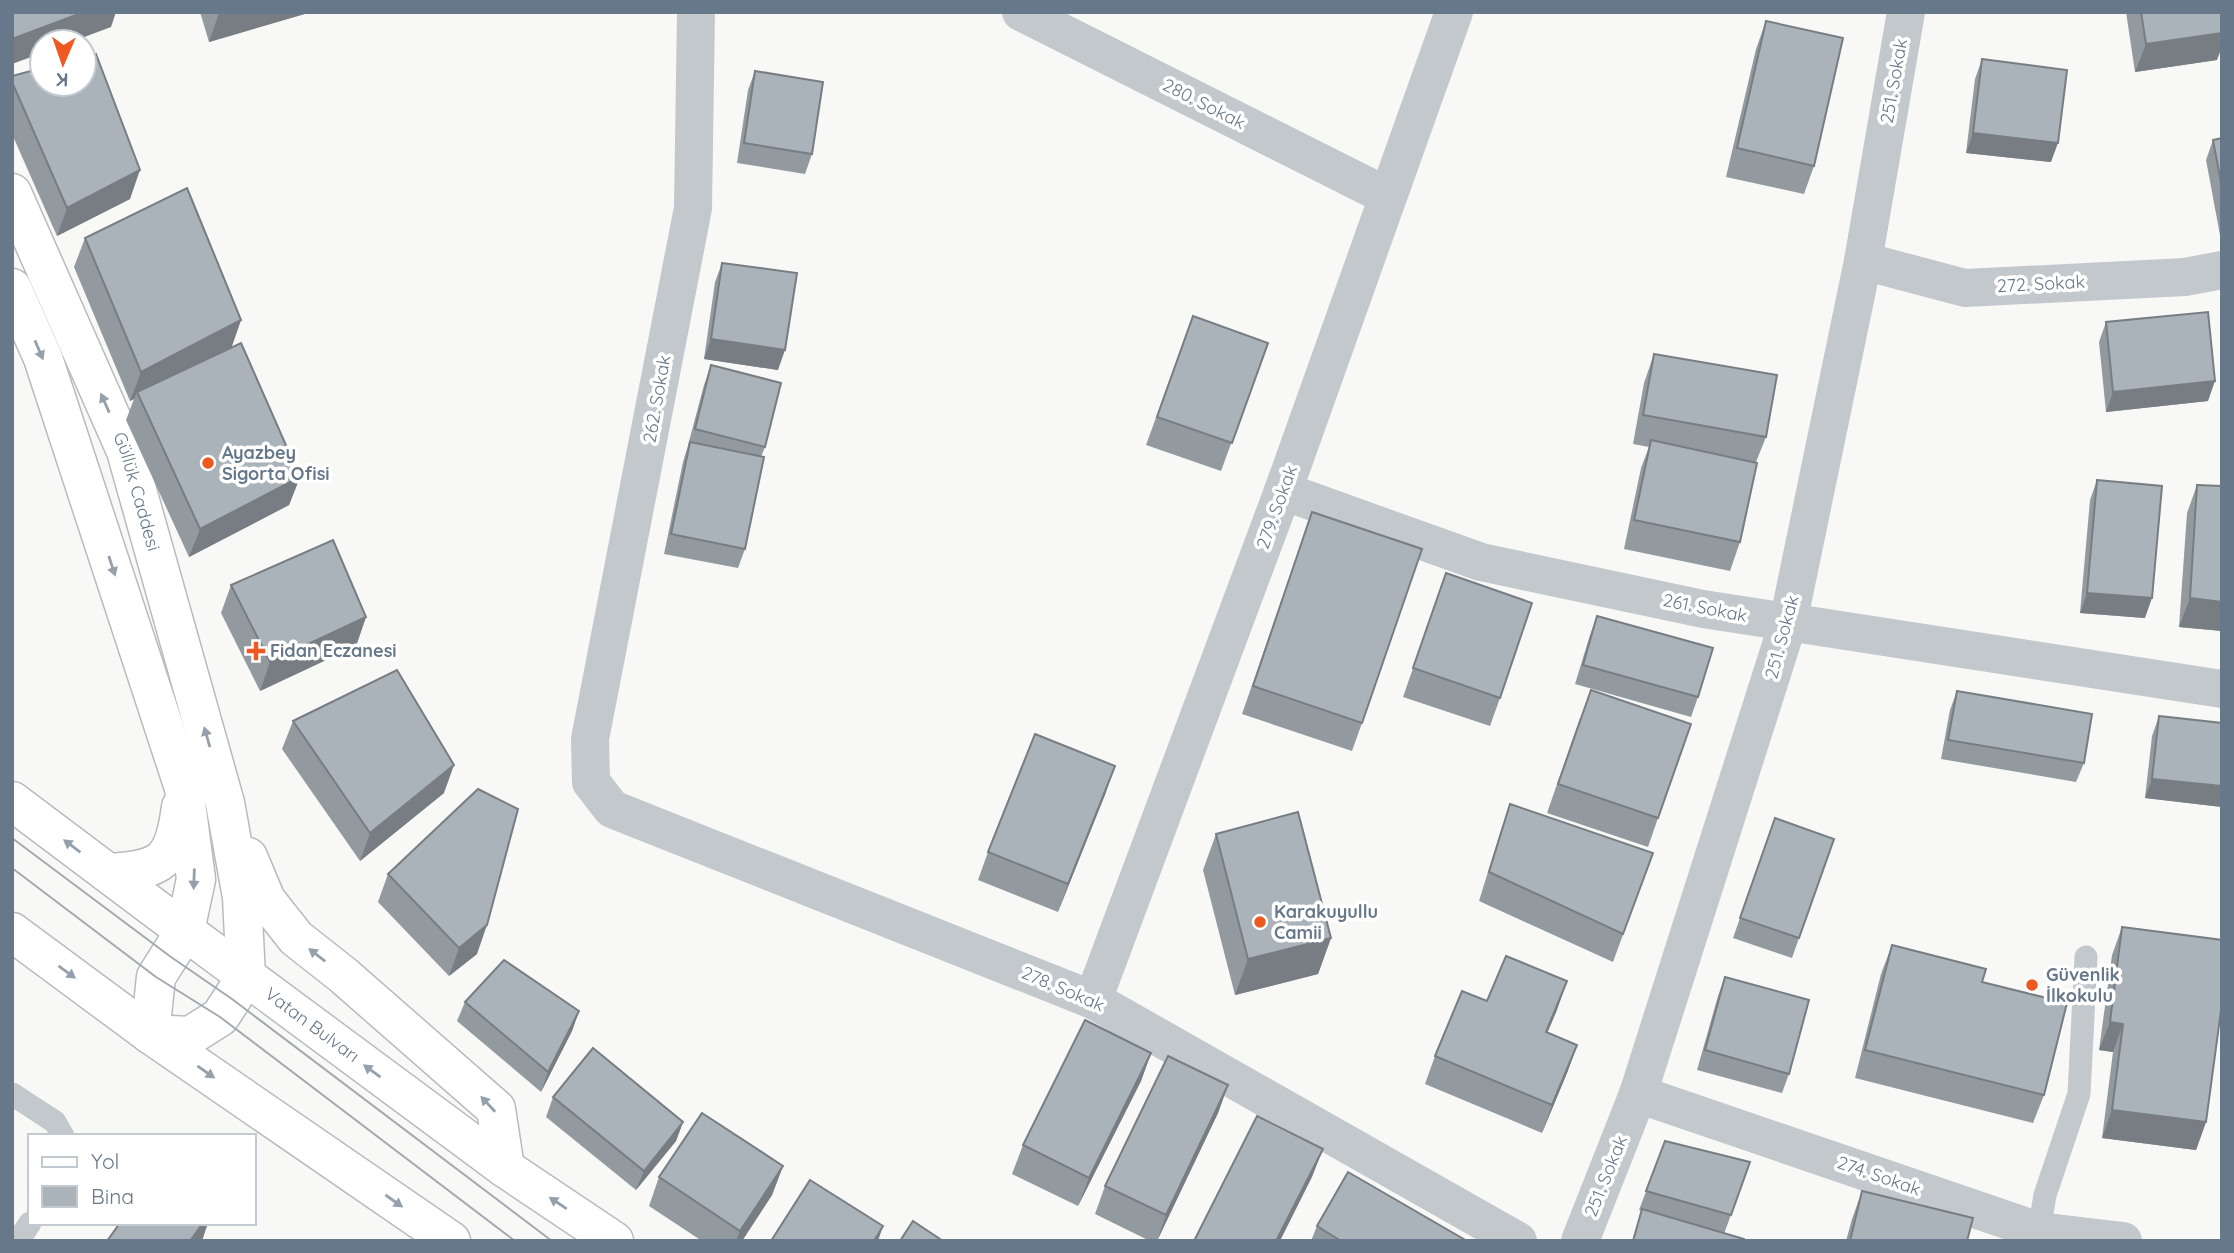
<svg xmlns="http://www.w3.org/2000/svg" width="2234" height="1253" font-family="Quicksand,sans-serif">
<style>
.lines{fill:none;stroke-linecap:round;stroke-linejoin:round}
.secondary-casing{stroke:#b6bbc1;stroke-width:41}
.primary-casing{stroke:#b7bbc0;stroke-width:41}
.service{stroke:#c3c8cc;stroke-width:23}
.minor{stroke:#c3c8cc;stroke-width:38}
.secondary{stroke:#fff;stroke-width:38}
.primary{stroke:#fff;stroke-width:38}
.tram{stroke:#a2a9b0;stroke-width:2}
.wall{fill:#929aa0}
.shaded-wall{fill:#777d82}
.building{fill:#aab3ba;stroke:#777d82;stroke-width:2}
.oneway{fill:#94a0ac}
.poi-dot{fill:#ed5921;stroke:#fff;stroke-width:2.5}
.labels{text-anchor:middle;stroke-width:7;stroke-linejoin:round;paint-order:stroke}
.street-label{font-size:18px;fill:#667889;stroke:#fff}
.poi-label{font-size:18px;font-weight:bold;fill:#667889;stroke:#fff;text-anchor:start}
</style>
<rect width="100%" height="100%" fill="#f8f9f6"/>
<g class="lines">
<g class="secondary-casing">
<g id="secondary">
<polyline points="12,801 185,931"/>
<polyline points="12,932 150,1034"/>
</g>
</g>
<g class="primary-casing">
<g id="primary">
<path id="s1" d="M12,193L126,451L225,803L242,897L246,977L220,1017L190,1036L150,1034"/>
<polyline points="12,288 43,358 184,788 196,879 185,931 156,977 150,1034"/>
<polyline points="248,857 266,900 296,938 343,975 496,1109 505,1168"/>
<path d="M108,873C162,870 174,862 181,807"/>
<path id="s2" d="M185,931L505,1168L614,1241"/>
<polyline points="150,1034 451,1241"/>
</g>
</g>
<g class="service">
<polyline points="12,1094 55,1122 63,1136"/>
<polyline points="2039,1231 2045,1195 2079,1094 2086,957"/>
<polyline points="18,1241 30,1223"/>
</g>
<g class="minor">
<polyline points="696,12 693,208 590,739 591,782 612,809 1093,1000 1518,1241"/>
<polyline points="1021,12 1387,196"/>
<polyline points="1863,261 1965,288 2185,277 2222,270"/>
<polyline points="1283,491 1481,562 1703,609 2222,689"/>
<polyline points="1093,1000 1283,491 1454,12"/>
<polyline points="1638,1094 2039,1231 2123,1241"/>
<polyline points="1580,1241 1638,1094 1788,623 1863,261 1906,12"/>
</g>
<use href="#secondary" class="secondary"/>
<use href="#primary" class="primary"/>
<g class="tram">
<polyline points="12,838 171,957 232,999 552,1241"/>
<polyline points="12,868 156,977 220,1017 515,1241"/>
</g>
</g>
<g class="wall">
<polygon points="200,12 308,12 308,13 209,42"/>
<polygon points="2126,12 2222,12 2217,60 2135,72"/>
<polygon points="1766,21 1814,166 1804,194 1726,177 1756,49"/>
<polygon points="1982,59 2051,162 1966,153 1975,79"/>
<polygon points="755,71 812,154 805,174 737,163 748,90"/>
<polygon points="12,76 130,199 57,236 12,134"/>
<polygon points="2222,138 2222,234 2220,235 2206,160 2213,140"/>
<polygon points="85,238 241,320 231,348 300,477 289,505 189,557 126,420 134,399 130,401 74,267"/>
<polygon points="722,263 778,370 704,359 715,282"/>
<polygon points="1193,316 1268,343 1221,471 1146,445"/>
<polygon points="2106,322 2208,401 2106,412 2099,342"/>
<polygon points="1654,354 1766,437 1756,462 1740,542 1730,571 1624,549 1641,468 1649,447 1633,444 1644,383"/>
<polygon points="711,365 765,447 761,457 745,549 738,568 664,554 683,462 687,449 704,385"/>
<polygon points="2097,480 2145,618 2080,613 2090,500"/>
<polygon points="2197,485 2222,631 2179,627 2187,513"/>
<polygon points="1312,512 1362,723 1352,751 1242,714"/>
<polygon points="1446,573 1500,698 1490,726 1403,697"/>
<polygon points="231,585 366,617 356,646 260,691 221,613"/>
<polygon points="1597,616 1698,697 1691,717 1575,684 1590,635"/>
<polygon points="1957,691 2084,763 2076,782 1941,759 1950,710"/>
<polygon points="2159,716 2222,723 2222,807 2145,798 2152,736"/>
<polygon points="1580,718 1658,818 1648,847 1547,813"/>
<polygon points="293,721 444,793 360,861 282,749"/>
<polygon points="1115,766 1058,912 978,880 988,852"/>
<polygon points="1510,804 1653,853 1613,962 1479,901 1500,833"/>
<polygon points="1775,818 1834,839 1792,958 1733,938"/>
<polygon points="1216,834 1331,938 1318,974 1235,995 1203,870"/>
<polygon points="388,874 477,954 449,976 378,902"/>
<polygon points="2122,927 2206,1122 2196,1150 2102,1138 2113,1052 2099,1050 2112,955"/>
<polygon points="1892,945 1982,982 2044,1095 2033,1123 1855,1078 1881,974"/>
<polygon points="1725,977 1789,1074 1782,1093 1697,1070 1718,996"/>
<polygon points="1567,981 1547,1032 1577,1045 1567,1073 1542,1133 1425,1084 1435,1056 1487,1001"/>
<polygon points="465,1002 579,1011 572,1031 541,1092 457,1021"/>
<polygon points="1151,1053 1141,1081 1078,1206 1012,1174 1023,1145"/>
<polygon points="1228,1085 1218,1113 1157,1241 1150,1241 1095,1214 1105,1186"/>
<polygon points="553,1097 683,1122 676,1141 636,1190 546,1117"/>
<polygon points="1665,1141 1750,1162 1724,1234 1744,1241 1632,1241 1642,1211 1639,1210"/>
<polygon points="783,1166 772,1195 742,1241 702,1241 649,1206 659,1177"/>
<polygon points="1862,1191 1967,1241 1846,1241 1852,1219"/>
<polygon points="1317,1226 1467,1241 1311,1241"/>
</g>
<g class="shaded-wall">
<polygon points="84,12 116,12 111,27 71,42 42,42 42,53 12,64 12,39"/>
<polygon points="223,12 308,12 308,13 209,42 219,13"/>
<polygon points="2222,33 2222,47 2217,60 2135,72 2146,44"/>
<polygon points="1973,133 2058,143 2051,162 1966,153"/>
<polygon points="140,170 130,199 57,236 67,208"/>
<polygon points="241,320 231,349 137,392 134,399 130,401 141,372"/>
<polygon points="711,339 785,350 778,370 704,359"/>
<polygon points="2215,381 2208,401 2106,412 2113,392"/>
<polygon points="300,477 289,505 189,557 200,529"/>
<polygon points="2087,593 2152,598 2145,618 2080,613"/>
<polygon points="2190,598 2222,602 2222,631 2179,627"/>
<polygon points="366,617 356,646 260,691 270,662"/>
<polygon points="454,765 444,793 360,861 370,833"/>
<polygon points="1115,766 1105,795 1058,912 1068,884"/>
<polygon points="2152,779 2222,786 2222,807 2145,798"/>
<polygon points="487,925 477,954 449,976 459,948"/>
<polygon points="1331,938 1318,974 1235,995 1248,959"/>
<polygon points="1567,981 1557,1010 1536,1060 1546,1032"/>
<polygon points="579,1011 572,1031 541,1092 548,1072"/>
<polygon points="2110,1022 2123,1024 2113,1052 2099,1050"/>
<polygon points="1577,1045 1567,1073 1542,1133 1552,1105"/>
<polygon points="1151,1053 1141,1081 1078,1206 1089,1178"/>
<polygon points="1228,1085 1218,1113 1157,1241 1166,1215"/>
<polygon points="2112,1110 2206,1122 2196,1150 2102,1138"/>
<polygon points="683,1122 676,1141 636,1190 644,1171"/>
<polygon points="1323,1149 1312,1177 1280,1241 1276,1241"/>
<polygon points="783,1166 772,1195 742,1241 736,1241 740,1231"/>
<polygon points="203,1223 208,1223 202,1241 190,1241"/>
<polygon points="883,1226 878,1241 874,1241"/>
</g>
<g class="building">
<polygon points="12,12 84,12 12,39"/>
<polygon points="2141,12 2222,12 2222,33 2146,44"/>
<polygon points="1766,21 1843,38 1814,166 1737,148"/>
<polygon points="96,54 140,170 67,208 12,82 12,76 42,68 42,84 84,84 84,57"/>
<polygon points="1982,59 2067,70 2058,143 1973,133"/>
<polygon points="755,71 823,82 812,154 744,143"/>
<polygon points="2222,138 2222,188 2213,140"/>
<polygon points="187,188 241,320 141,372 85,238"/>
<polygon points="722,263 797,273 785,350 711,339"/>
<polygon points="2208,312 2215,381 2113,392 2106,322"/>
<polygon points="1193,316 1268,343 1232,443 1157,417"/>
<polygon points="241,343 300,477 200,529 137,392"/>
<polygon points="1654,354 1777,375 1766,437 1643,415"/>
<polygon points="711,365 781,383 765,447 695,429"/>
<polygon points="1651,440 1757,463 1740,542 1634,520"/>
<polygon points="690,442 764,457 745,549 671,534"/>
<polygon points="2097,480 2162,486 2152,598 2087,593"/>
<polygon points="2197,485 2222,486 2222,602 2190,598"/>
<polygon points="1312,512 1422,549 1362,723 1253,686"/>
<polygon points="333,540 366,617 270,662 231,585"/>
<polygon points="1446,573 1532,603 1500,698 1413,668"/>
<polygon points="1597,616 1713,648 1698,697 1583,665"/>
<polygon points="397,670 454,765 370,833 293,721"/>
<polygon points="1591,690 1691,724 1658,818 1558,784"/>
<polygon points="1957,691 2092,714 2084,763 1948,740"/>
<polygon points="2159,716 2222,723 2222,786 2152,779"/>
<polygon points="1035,734 1115,766 1068,884 988,852"/>
<polygon points="478,789 518,809 487,925 459,948 388,874"/>
<polygon points="1510,804 1653,853 1623,934 1489,872"/>
<polygon points="1298,812 1331,938 1248,959 1216,834"/>
<polygon points="1775,818 1834,839 1799,938 1740,918"/>
<polygon points="2122,927 2222,940 2222,1003 2206,1122 2112,1110 2123,1024 2110,1022"/>
<polygon points="1892,945 1986,969 1982,982 2067,1003 2044,1095 1865,1050"/>
<polygon points="1506,956 1567,981 1546,1032 1577,1045 1552,1105 1435,1056 1462,991 1487,1001"/>
<polygon points="504,960 579,1011 548,1072 465,1002"/>
<polygon points="1725,977 1809,1000 1789,1074 1705,1050"/>
<polygon points="1085,1020 1151,1053 1089,1178 1023,1145"/>
<polygon points="593,1048 683,1122 644,1171 553,1097"/>
<polygon points="1168,1056 1228,1085 1166,1215 1105,1186"/>
<polygon points="702,1113 783,1166 740,1231 659,1177"/>
<polygon points="1257,1116 1323,1149 1276,1241 1194,1241"/>
<polygon points="1665,1141 1750,1162 1731,1215 1646,1191"/>
<polygon points="1348,1172 1467,1241 1341,1241 1317,1226"/>
<polygon points="810,1180 883,1226 874,1241 771,1241"/>
<polygon points="1862,1191 1973,1218 1967,1241 1850,1241"/>
<polygon points="1642,1209 1744,1239 1744,1241 1633,1241"/>
<polygon points="913,1221 943,1241 900,1241"/>
<polygon points="120,1223 203,1223 190,1241 107,1241"/>
</g>
<defs><path id="oneway-solid" d="M-6-.8H1V-3.2L6.5 0L1 3.2V.8H-6Z" transform="scale(1.75)"/></defs>
<g class="oneway">
<use href="#oneway-solid" transform="translate(39 350) rotate(67)"/>
<use href="#oneway-solid" transform="translate(105 403) rotate(-114)"/>
<use href="#oneway-solid" transform="translate(112 566) rotate(72)"/>
<use href="#oneway-solid" transform="translate(207 737) rotate(-106)"/>
<use href="#oneway-solid" transform="translate(72 846) rotate(-143)"/>
<use href="#oneway-solid" transform="translate(194 879) rotate(92)"/>
<use href="#oneway-solid" transform="translate(317 955) rotate(-142)"/>
<use href="#oneway-solid" transform="translate(67 972) rotate(36)"/>
<use href="#oneway-solid" transform="translate(372 1071) rotate(-144)"/>
<use href="#oneway-solid" transform="translate(206 1072) rotate(35)"/>
<use href="#oneway-solid" transform="translate(488 1104) rotate(-133)"/>
<use href="#oneway-solid" transform="translate(394 1201) rotate(35)"/>
<use href="#oneway-solid" transform="translate(558 1203) rotate(-146)"/>
</g>
<g class="poi-dot">
<circle cx="208" cy="463" r="7"/>
<path d="M252.5 640.5h7v7h7v7h-7v7h-7v-7h-7v-7h7z"/>
<circle cx="1260" cy="922" r="7"/>
<circle cx="2032" cy="985" r="7"/>
</g>
<g class="labels">
<g class="street-label">
<text transform="translate(1894 81) rotate(-80)" y="6">251. Sokak</text>
<text transform="translate(1204 104) rotate(27)" y="6">280. Sokak</text>
<text transform="translate(2041 284) rotate(-3)" y="6">272. Sokak</text>
<text transform="translate(657 399) rotate(-80)" y="6">262. Sokak</text>
<text dy="6" stroke="none"><textPath href="#s1" startOffset="324">Güllük Caddesi</textPath></text>
<text transform="translate(1277 507) rotate(-70)" y="6">279. Sokak</text>
<text transform="translate(1705 608) rotate(11)" y="6">261. Sokak</text>
<text transform="translate(1782 637) rotate(-75)" y="6">251. Sokak</text>
<text transform="translate(1063 989) rotate(23)" y="6">278. Sokak</text>
<text dy="6" stroke="none"><textPath href="#s2" startOffset="158">Vatan Bulvarı</textPath></text>
<text transform="translate(1606 1176) rotate(-68)" y="6">251. Sokak</text>
<text transform="translate(1879 1176) rotate(19)" y="6">274. Sokak</text>
</g>
<g class="poi-label">
<text x="222" y="459">Ayazbey<tspan x="222" dy="21">Sigorta Ofisi</tspan></text>
<text x="270" y="657">Fidan Eczanesi</text>
<text x="1274" y="918">Karakuyullu<tspan x="1274" dy="21">Camii</tspan></text>
<text x="2046" y="981">Güvenlik<tspan x="2046" dy="21">İlkokulu</tspan></text>
</g>
</g>
<rect width="2234" height="1253" fill="none" stroke="#667889" stroke-width="28"/>
<rect x="28" y="1134" width="228" height="91" fill="#ffffff" stroke="#c2c9d0" stroke-width="2"/>
<rect x="42" y="1157" width="35" height="10" fill="#ffffff" stroke="#c2c9d0" stroke-width="2"/>
<text x="91" y="1169" font-size="21" fill="#667889">Yol</text>
<rect x="42" y="1186" width="35" height="21" fill="#aab3ba" stroke="#c2c9d0" stroke-width="2"/>
<text x="91" y="1204" font-size="21" fill="#667889">Bina</text>
<g transform="translate(63 63) rotate(182)"><circle r="33" fill="#ffffff" stroke="#c2c9d0" stroke-width="2"/>
<path d="M0-5L12 26L0 18L-12 26Z" fill="#ed5921"/>
<text y="-10" font-size="19" font-weight="bold" text-anchor="middle" fill="#667889">K</text>
</g>
</svg>
